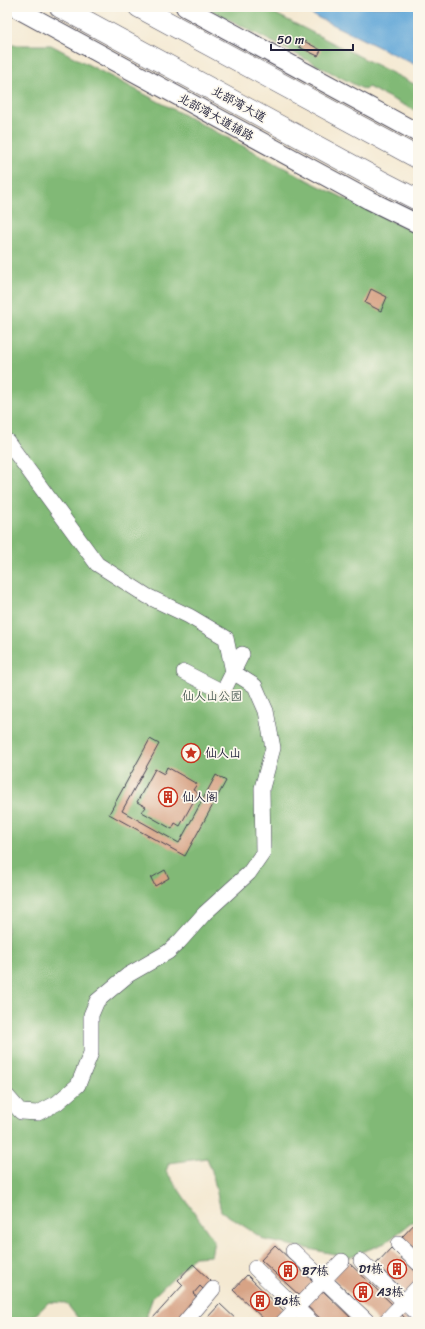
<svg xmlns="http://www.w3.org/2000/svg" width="425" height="1329" font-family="Sriracha,'LXGW WenKai TC',sans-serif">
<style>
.forest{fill:#81b976;stroke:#526e58}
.water{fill:#63a8d8;stroke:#42658a}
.building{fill:#d7a385}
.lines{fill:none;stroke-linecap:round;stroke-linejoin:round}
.minor-casing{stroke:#424052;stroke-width:16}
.major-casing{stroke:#424052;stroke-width:20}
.highway-casing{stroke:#424052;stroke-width:22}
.minor{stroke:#fff;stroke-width:15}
.major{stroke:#fff;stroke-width:18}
.highway{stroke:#fff;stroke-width:21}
.labels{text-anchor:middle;stroke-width:3.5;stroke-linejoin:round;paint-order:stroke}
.street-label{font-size:12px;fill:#22223b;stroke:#fbf7ec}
.park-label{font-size:12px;fill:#485953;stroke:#fbf7ec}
.poi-label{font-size:12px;fill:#22223b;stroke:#fbf7ec;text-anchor:start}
</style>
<rect width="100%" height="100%" fill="#fbf7ec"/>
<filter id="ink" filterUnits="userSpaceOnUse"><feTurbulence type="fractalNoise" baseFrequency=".025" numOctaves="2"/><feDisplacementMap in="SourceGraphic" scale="8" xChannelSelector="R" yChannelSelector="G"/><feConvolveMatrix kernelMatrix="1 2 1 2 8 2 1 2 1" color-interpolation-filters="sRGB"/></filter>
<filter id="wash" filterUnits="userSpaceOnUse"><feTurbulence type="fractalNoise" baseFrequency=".012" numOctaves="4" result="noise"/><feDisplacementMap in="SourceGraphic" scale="16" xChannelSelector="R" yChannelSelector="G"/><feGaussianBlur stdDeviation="0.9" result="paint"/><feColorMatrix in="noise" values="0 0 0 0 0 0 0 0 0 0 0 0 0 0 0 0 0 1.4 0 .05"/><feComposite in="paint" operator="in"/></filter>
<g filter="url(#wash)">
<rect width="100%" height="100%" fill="#f4e9d2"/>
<g class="forest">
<polygon points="205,7 262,7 418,86 418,112 368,87 365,90"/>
<polygon points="7,45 51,45 317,185 418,234 418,1218 385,1243 349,1257 265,1240 221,1211 212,1171 207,1158 169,1163 166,1171 214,1241 211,1256 194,1257 153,1297 144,1322 81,1322 66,1303 49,1302 28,1322 7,1322"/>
</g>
<polygon class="water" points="296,7 418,7 418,66"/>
<g id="blocks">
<g class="building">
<polygon points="302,40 321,50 318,56 299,47"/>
<polygon points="371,289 387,297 381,311 365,303"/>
<polygon points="150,739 159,744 122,811 179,843 216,775 226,781 185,856 109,814"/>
<polygon points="167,767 197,784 193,790 198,793 180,826 175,823 172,829 142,812 146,807 137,802 155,769 164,774"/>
<polygon points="165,870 169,878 155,886 151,878"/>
<polygon points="417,1221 418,1222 418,1252 402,1237"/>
<polygon points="275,1245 315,1283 301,1297 261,1260"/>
<polygon points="391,1248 418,1274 418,1280 406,1293 376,1264"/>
<polygon points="347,1261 394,1306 379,1322 332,1277"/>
<polygon points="193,1264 211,1281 203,1289 200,1286 193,1294 198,1298 177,1322 153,1322 155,1320 153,1318 183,1285 178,1280"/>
<polygon points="247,1275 286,1313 277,1322 267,1322 233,1290"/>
<polygon points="321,1289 355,1322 324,1322 306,1305"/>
<polygon points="220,1304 239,1322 210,1322 206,1319"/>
<polygon points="400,1313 409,1322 391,1322"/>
</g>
</g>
</g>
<g filter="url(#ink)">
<use href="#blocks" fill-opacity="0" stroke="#424052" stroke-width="1"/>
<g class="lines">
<g class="minor-casing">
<g id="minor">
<polyline points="7,441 97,564 147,596 189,616 226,638 233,672 255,686 266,711 273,748 262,788 263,853 249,873 205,913 179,942 168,952 128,975 97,1001 91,1015 91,1053 78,1085 57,1103 38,1113 21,1112 7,1096"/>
<polyline points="184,672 223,692 242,654"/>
<polyline points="398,1244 418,1263"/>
<polyline points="293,1251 368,1322"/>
<polyline points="361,1261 418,1315"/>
<polyline points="255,1268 311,1322"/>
<polyline points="185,1322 213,1289"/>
<polyline points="283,1322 342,1261"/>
<polyline points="385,1322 418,1287"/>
</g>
</g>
<g class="major-casing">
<g id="major">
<polyline points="14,7 369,200 418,224"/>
<polyline points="185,7 418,133"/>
</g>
</g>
<g class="highway-casing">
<g id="highway">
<polyline points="60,7 379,180 418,200"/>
<polyline points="139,7 418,158"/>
</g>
</g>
<use href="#minor" class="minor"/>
<use href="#major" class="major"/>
<use href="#highway" class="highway"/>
</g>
</g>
<defs>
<g id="sight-ring" transform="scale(1)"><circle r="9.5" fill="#fbf7ec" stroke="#c8321e" stroke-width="1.5"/><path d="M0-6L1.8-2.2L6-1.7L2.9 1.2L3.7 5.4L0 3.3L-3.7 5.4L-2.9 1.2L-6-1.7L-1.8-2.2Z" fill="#c8321e"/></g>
<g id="building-ring" transform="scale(1)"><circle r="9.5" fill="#fbf7ec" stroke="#c8321e" stroke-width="1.5"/><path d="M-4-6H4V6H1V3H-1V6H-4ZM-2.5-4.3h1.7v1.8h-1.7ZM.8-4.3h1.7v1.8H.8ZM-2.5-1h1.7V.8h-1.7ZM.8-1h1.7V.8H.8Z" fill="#c8321e"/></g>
</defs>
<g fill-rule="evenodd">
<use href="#sight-ring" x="191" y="753"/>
<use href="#building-ring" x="168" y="797"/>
<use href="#building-ring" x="397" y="1269"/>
<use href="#building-ring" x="288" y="1271"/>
<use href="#building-ring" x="363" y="1292"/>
<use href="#building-ring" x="260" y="1301"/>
</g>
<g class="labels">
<g class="street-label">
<text transform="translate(239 104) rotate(29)" y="4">北部湾大道</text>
<text transform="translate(216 117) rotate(29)" y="4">北部湾大道辅路</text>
</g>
<g class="park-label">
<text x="212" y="700">仙人山公园</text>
</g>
<g class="poi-label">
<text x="205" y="757">仙人山</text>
<text x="182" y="801">仙人阁</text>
<text x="383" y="1273" text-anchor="end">D1栋</text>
<text x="302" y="1275">B7栋</text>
<text x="377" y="1296">A3栋</text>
<text x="274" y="1305">B6栋</text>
</g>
</g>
<rect width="425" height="1329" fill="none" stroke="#fbf7ec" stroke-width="24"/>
<path d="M271 44v6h82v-6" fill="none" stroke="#22223b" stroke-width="2"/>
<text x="277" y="44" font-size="12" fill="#22223b" stroke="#fbf7ec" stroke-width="3" paint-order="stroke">50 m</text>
</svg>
